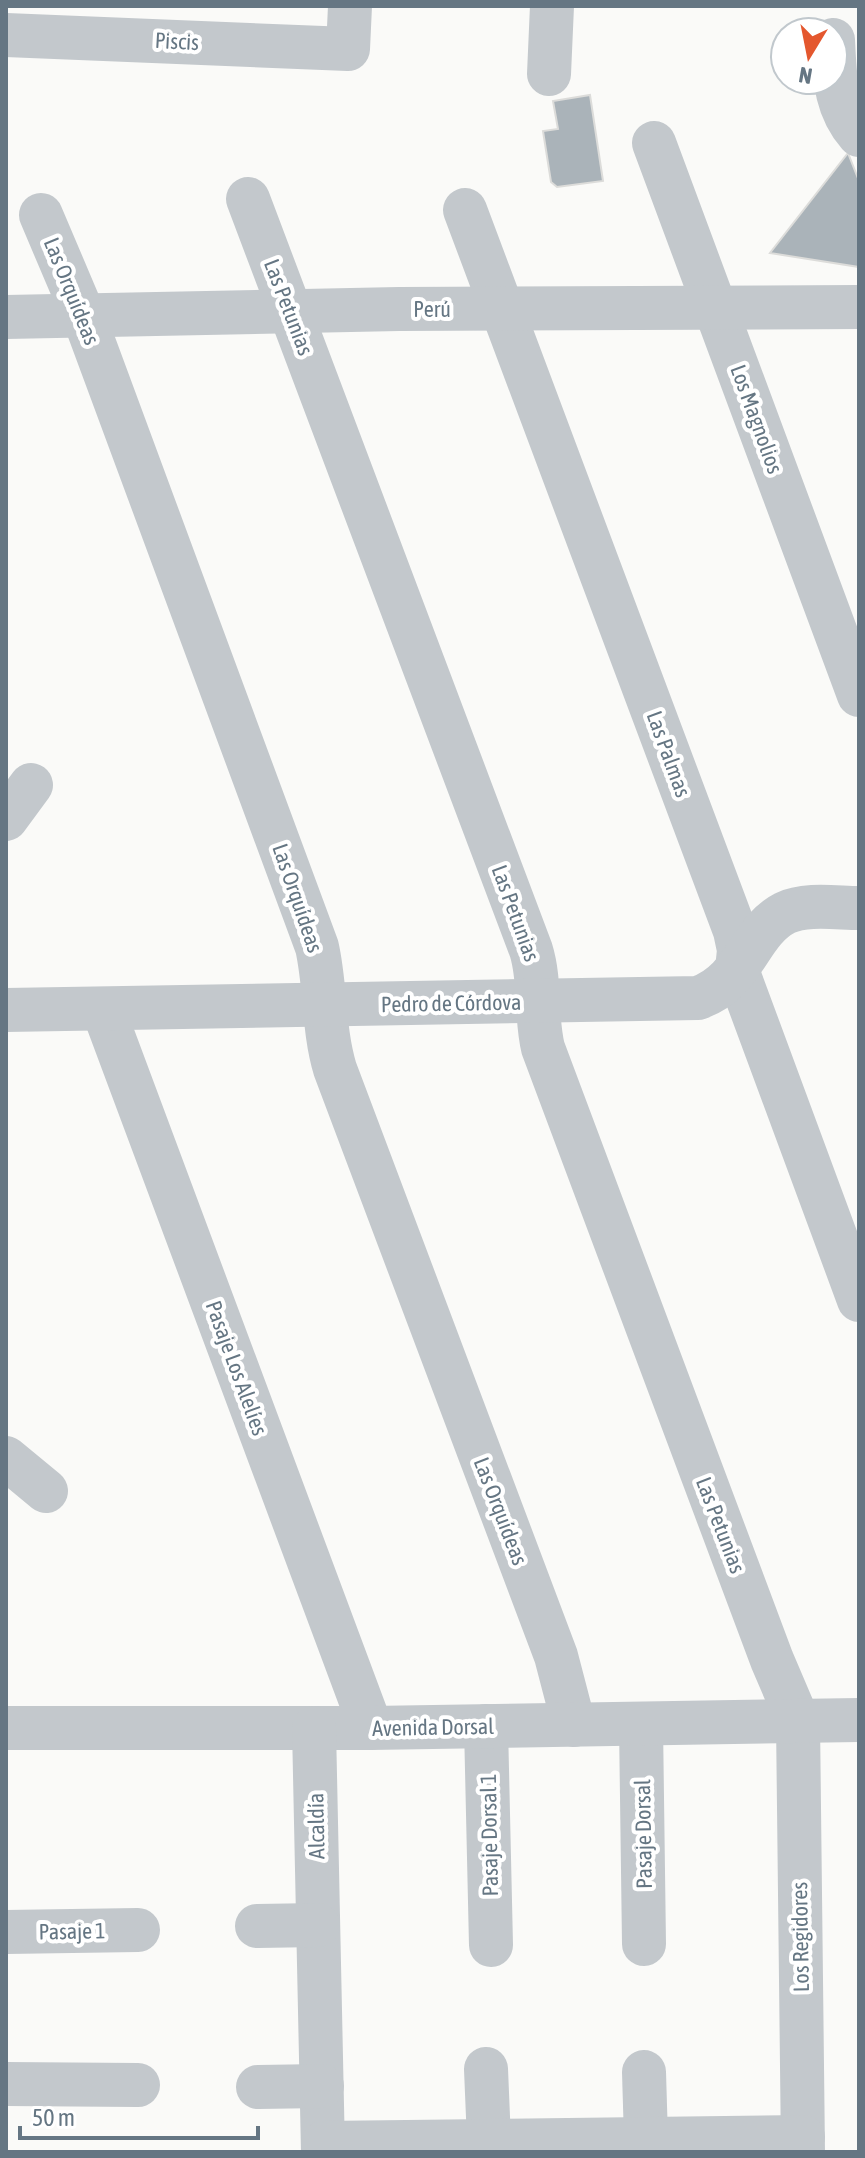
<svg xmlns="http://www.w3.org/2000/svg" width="865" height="2158" font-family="'Asap Condensed',sans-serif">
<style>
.building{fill:#aab3b9;stroke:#dcdcda;stroke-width:2}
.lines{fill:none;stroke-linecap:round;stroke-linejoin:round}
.minor{stroke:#c3c8cc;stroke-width:44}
.labels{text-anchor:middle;stroke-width:8;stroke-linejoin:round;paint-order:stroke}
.street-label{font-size:22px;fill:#657683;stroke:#fff}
</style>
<rect width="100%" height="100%" fill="#fafaf8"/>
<g class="building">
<polygon points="590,95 603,181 557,187 551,182 543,131 558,129 553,101"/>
<polygon points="848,153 859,181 859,267 770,253"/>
</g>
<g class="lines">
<g class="minor">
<polyline points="6,35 348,49 350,6"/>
<path d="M833,40C835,76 834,106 859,135"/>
<polyline points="549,74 552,6"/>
<polyline points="654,143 859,695"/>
<path d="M248,199L531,950C541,982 535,1015 543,1048L772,1660L798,1721L803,2152"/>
<polyline points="465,210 735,931 739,950 737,970 859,1300"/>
<path d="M41,215L83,314L317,947C326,987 323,1029 335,1069L556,1656L574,1725"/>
<polyline points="6,317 399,309 859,307"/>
<polyline points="6,819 31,785"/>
<polyline points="103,1009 371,1728"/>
<path d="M6,1010L698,998C746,981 748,932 785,913C806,903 837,908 859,908"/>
<polyline points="6,1458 46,1491"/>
<polyline points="641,1724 644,1944"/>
<polyline points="486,1726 491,1945"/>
<polyline points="6,1728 371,1728 859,1720"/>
<polyline points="314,1728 323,2152"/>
<polyline points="257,1926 318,1925"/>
<polyline points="6,1932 138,1930"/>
<polyline points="486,2069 489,2141"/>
<polyline points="644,2072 646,2139"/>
<polyline points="6,2084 138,2085"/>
<polyline points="258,2087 322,2086"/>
<polyline points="323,2143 803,2137"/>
</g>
</g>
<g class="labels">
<g class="street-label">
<text transform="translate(177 41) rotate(3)" y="8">Piscis</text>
<text transform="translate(72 291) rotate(68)" y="8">Las Orquídeas</text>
<text transform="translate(289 307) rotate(69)" y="8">Las Petunias</text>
<text x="432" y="317">Perú</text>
<text transform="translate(757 419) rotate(70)" y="8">Los Magnolios</text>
<text transform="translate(669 754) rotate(70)" y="8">Las Palmas</text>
<text transform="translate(298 898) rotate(71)" y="8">Las Orquídeas</text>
<text transform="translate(516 913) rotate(70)" y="8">Las Petunias</text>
<text transform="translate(451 1003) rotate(-1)" y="8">Pedro de Córdova</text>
<text transform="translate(237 1368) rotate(70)" y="8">Pasaje Los Alelíes</text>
<text transform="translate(501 1511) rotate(69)" y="8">Las Orquídeas</text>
<text transform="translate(721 1525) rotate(69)" y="8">Las Petunias</text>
<text transform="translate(433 1727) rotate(-1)" y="8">Avenida Dorsal</text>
<text transform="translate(316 1826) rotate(-91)" y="8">Alcaldía</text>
<text transform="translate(643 1834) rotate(-91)" y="8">Pasaje Dorsal</text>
<text transform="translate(489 1835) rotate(-91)" y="8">Pasaje Dorsal 1</text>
<text transform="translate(72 1931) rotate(-1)" y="8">Pasaje 1</text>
<text transform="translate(800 1937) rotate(-91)" y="8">Los Regidores</text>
</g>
</g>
<rect width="865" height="2158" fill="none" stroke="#657683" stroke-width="16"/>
<g transform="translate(809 56) rotate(190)"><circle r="38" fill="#ffffff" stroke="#c1c8cd" stroke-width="2"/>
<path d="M0-6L14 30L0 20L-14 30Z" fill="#e4572e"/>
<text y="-12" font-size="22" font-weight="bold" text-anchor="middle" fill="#657683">N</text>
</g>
<path d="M20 2126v12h238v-12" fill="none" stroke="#657683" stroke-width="4"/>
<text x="32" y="2126" font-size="24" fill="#657683" stroke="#ffffff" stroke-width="6" paint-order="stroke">50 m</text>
</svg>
